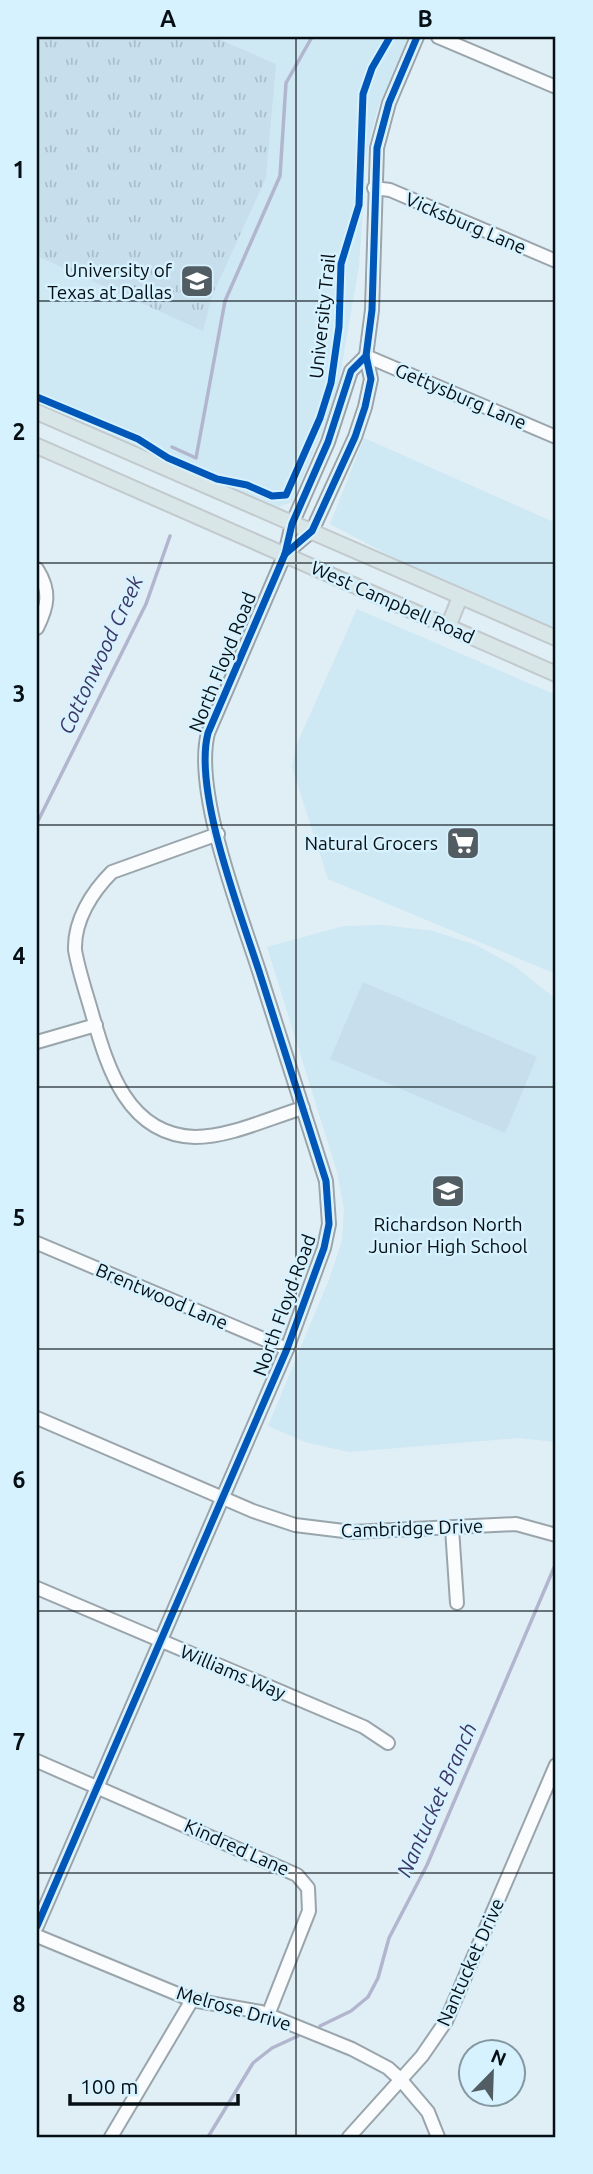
<svg xmlns="http://www.w3.org/2000/svg" width="593" height="2174" font-family="Ubuntu,sans-serif">
<style>
.built{fill:#cee8f4}
.grass{fill:url(#grass-tufts)}
.green{fill:#c7dfec}
.lines{fill:none;stroke-linecap:round;stroke-linejoin:round}
.stream{stroke:#b2b5ce;stroke-width:3.5}
.minor-casing{stroke:#9aa5ab;stroke-width:16}
.major-casing{stroke:#c2c9cd;stroke-width:18}
.minor{stroke:#fafcfe;stroke-width:12}
.major{stroke:#d8e6e8;stroke-width:14}
.cycleway-casing{stroke:#d7f2ff;stroke-width:11}
.cycleway{stroke:#0057b8;stroke-width:7}
.grid{fill:none;stroke:#060f14;stroke-width:2;stroke-opacity:0.55}
.labels{text-anchor:middle;stroke-width:5;stroke-linejoin:round;paint-order:stroke}
.street-label{font-size:19px;fill:#060f14;stroke:#d7f2ff}
.poi-label{font-size:19px;fill:#060f14;stroke:#d7f2ff;text-anchor:end}
.water-label{font-size:21px;font-style:italic;fill:#3e3766;stroke:#d7f2ff}
.neatline{fill:none;stroke:#060f14;stroke-width:2.5}
.grid-label{font-size:23px;text-anchor:middle;font-weight:bold;fill:#060f14}
</style>
<defs>
<pattern id="grass-tufts" width="24" height="20" patternUnits="userSpaceOnUse" patternTransform="scale(1.75)"><rect width="24" height="20" fill="#c7dfec"/><path d="M3 7l-1-3M5 7V3M7 7l1-3M15 17l-1-3M17 17v-4M19 17l1-3" fill="none" stroke="#a9beca"/></pattern>
</defs>
<rect width="100%" height="100%" fill="#e0eef6"/>
<g class="built">
<polygon points="37,37 408,37 377,110 367,152 359,266 339,381 326,422 292,502 278,507 37,402"/>
<polygon points="364,438 556,523 556,629 415,569 330,524"/>
<polygon points="357,609 556,695 556,974 328,879 292,767 296,746"/>
<polygon points="383,925 433,931 476,945 513,965 556,999 556,1442 519,1438 349,1452 305,1442 268,1426 330,1277 342,1240 344,1209 337,1172 267,947 344,926"/>
</g>
<polygon class="grass" points="40,37 214,37 276,64 266,178 212,296 203,331 37,256 37,40"/>
<polygon class="green" points="363,982 537,1057 505,1133 330,1059"/>
<g class="lines">
<g class="stream">
<polyline points="172,447 196,458 225,301 280,176 286,83 312,37"/>
<polyline points="37,823 146,604 170,536"/>
<polyline points="320,2026 351,2011 368,1997 378,1978 389,1938 427,1865 556,1563"/>
<polyline points="208,2137 253,2063 272,2048 298,2036"/>
</g>
<g class="minor-casing">
<g id="minor">
<polyline points="438,37 556,87"/>
<polyline points="374,188 390,190 556,261"/>
<polyline points="366,356 556,437"/>
<polyline points="285,554 312,531 355,437 365,407 371,379 366,356 372,310 377,148 389,103 417,37"/>
<path d="M37,569C51,591 48,606 37,628"/>
<path d="M218,834L112,872C92,892 74,920 75,950C79,973 87,995 93,1017C108,1069 128,1135 195,1137C230,1137 269,1118 303,1108"/>
<polyline points="37,1042 96,1025"/>
<polyline points="37,1243 287,1349"/>
<polyline points="37,1418 253,1511 295,1525 352,1532 516,1524 556,1535"/>
<polyline points="452,1528 457,1603"/>
<polyline points="37,1588 364,1727 388,1743"/>
<polyline points="37,1761 297,1875 308,1888 309,1911 268,2015"/>
<path d="M37,1926L287,1349L324,1248L329,1224L326,1181C303,1111 281,1041 259,971C240,912 193,791 208,733L285,554L292,524L328,442L351,371L366,356"/>
<polyline points="37,1936 192,2000 261,2012 352,2049 388,2068 400,2079 428,2112 438,2137"/>
<polyline points="111,2137 192,2000"/>
<polyline points="349,2137 422,2056 446,2021 556,1765"/>
</g>
</g>
<g class="major-casing">
<g id="major">
<polyline points="37,412 556,638"/>
<polyline points="37,446 556,674"/>
<polyline points="448,627 460,597"/>
</g>
</g>
<use href="#minor" class="minor"/>
<use href="#major" class="major"/>
<g class="cycleway-casing">
<g id="cycleway">
<polyline points="37,397 138,439 168,458 217,479 247,485 272,496 286,495 320,418 331,383 339,327 341,264 359,205 363,94 372,68 390,37"/>
<polyline points="285,554 312,531 355,437 365,407 371,379 366,356 372,310 377,148 389,103 417,37"/>
<path d="M37,1926L287,1349L324,1248L329,1224L326,1181C303,1111 281,1041 259,971C240,912 193,791 208,733L285,554L292,524L328,442L351,371L366,356"/>
</g>
</g>
<use href="#cycleway" class="cycleway"/>
</g>
<path class="grid" d="M296,37V2137M37,301H556M37,563H556M37,825H556M37,1087H556M37,1349H556M37,1611H556M37,1873H556"/>
<defs>
<g id="university-square" transform="scale(1.75)"><rect x="-9" y="-9" width="18" height="18" rx="4" fill="#525d63" stroke="#d7f2ff"/><path d="M0-5L7-2L0 1L-7-2ZM-4 1L0 2.5L4 1V4Q0 6-4 4Z" fill="#fff"/></g>
<g id="supermarket-square" transform="scale(1.75)"><rect x="-9" y="-9" width="18" height="18" rx="4" fill="#525d63" stroke="#d7f2ff"/><path d="M-6-5.5h2.5l.6 2H6L4.5 2H-2.5L-4.4-4H-6ZM-1.5 3.2a1.3 1.3 0 1 0 .1 0ZM3 3.2a1.3 1.3 0 1 0 .1 0Z" fill="#fff"/></g>
<g id="school-square" transform="scale(1.75)"><rect x="-9" y="-9" width="18" height="18" rx="4" fill="#525d63" stroke="#d7f2ff"/><path d="M0-5L7-2L0 1L-7-2ZM-4 1L0 2.5L4 1V4Q0 6-4 4Z" fill="#fff"/></g>
</defs>
<g fill-rule="evenodd">
<use href="#university-square" x="197" y="281"/>
<use href="#supermarket-square" x="463" y="843"/>
<use href="#school-square" x="448" y="1191"/>
</g>
<g class="labels">
<g class="street-label">
<text transform="translate(466 223) rotate(23)" y="7">Vicksburg Lane</text>
<text transform="translate(322 316) rotate(-84)" y="7">University Trail</text>
<text transform="translate(461 396) rotate(23)" y="7">Gettysburg Lane</text>
<text transform="translate(393 602) rotate(24)" y="7">West Campbell Road</text>
<text transform="translate(222 662) rotate(-68)" y="7">North Floyd Road</text>
<text transform="translate(162 1296) rotate(23)" y="7">Brentwood Lane</text>
<text transform="translate(284 1305) rotate(-70)" y="7">North Floyd Road</text>
<text transform="translate(412 1528) rotate(-2)" y="7">Cambridge Drive</text>
<text transform="translate(233 1672) rotate(23)" y="7">Williams Way</text>
<text transform="translate(237 1847) rotate(24)" y="7">Kindred Lane</text>
<text transform="translate(470 1962) rotate(-66)" y="7">Nantucket Drive</text>
<text transform="translate(234 2008) rotate(16)" y="7">Melrose Drive</text>
</g>
<g class="poi-label">
<text x="172" y="277">University of<tspan x="172" dy="22">Texas at Dallas</tspan></text>
<text x="438" y="850">Natural Grocers</text>
<text x="448" y="1231" text-anchor="middle">Richardson North<tspan x="448" dy="22">Junior High School</tspan></text>
</g>
<g class="water-label">
<text transform="translate(101 655) rotate(-65)" y="7">Cottonwood Creek</text>
<text transform="translate(437 1800) rotate(-66)" y="7">Nantucket Branch</text>
</g>
</g>
<rect width="593" height="2174" fill="none" stroke="#d7f2ff" stroke-width="77"/>
<g transform="translate(492 2073) rotate(23)"><circle r="33" fill="#d7f2ff" stroke="#8397a1" stroke-width="2"/>
<path d="M0-5L12 26L0 18L-12 26Z" fill="#525d63"/>
<text y="-10" font-size="19" font-weight="bold" text-anchor="middle" fill="#060f14">N</text>
</g>
<path d="M70 2094v10h168v-10" fill="none" stroke="#060f14" stroke-width="3.5"/>
<text x="80" y="2094" font-size="21" fill="#060f14" stroke="#d7f2ff" stroke-width="5" paint-order="stroke">100 m</text>
<rect x="38" y="38" width="516" height="2098" class="neatline"/>
<g class="grid-label">
<text x="168" y="27">A</text>
<text x="425" y="27">B</text>
<text x="19" y="178">1</text>
<text x="19" y="440">2</text>
<text x="19" y="702">3</text>
<text x="19" y="964">4</text>
<text x="19" y="1226">5</text>
<text x="19" y="1488">6</text>
<text x="19" y="1750">7</text>
<text x="19" y="2012">8</text>
</g>
</svg>
